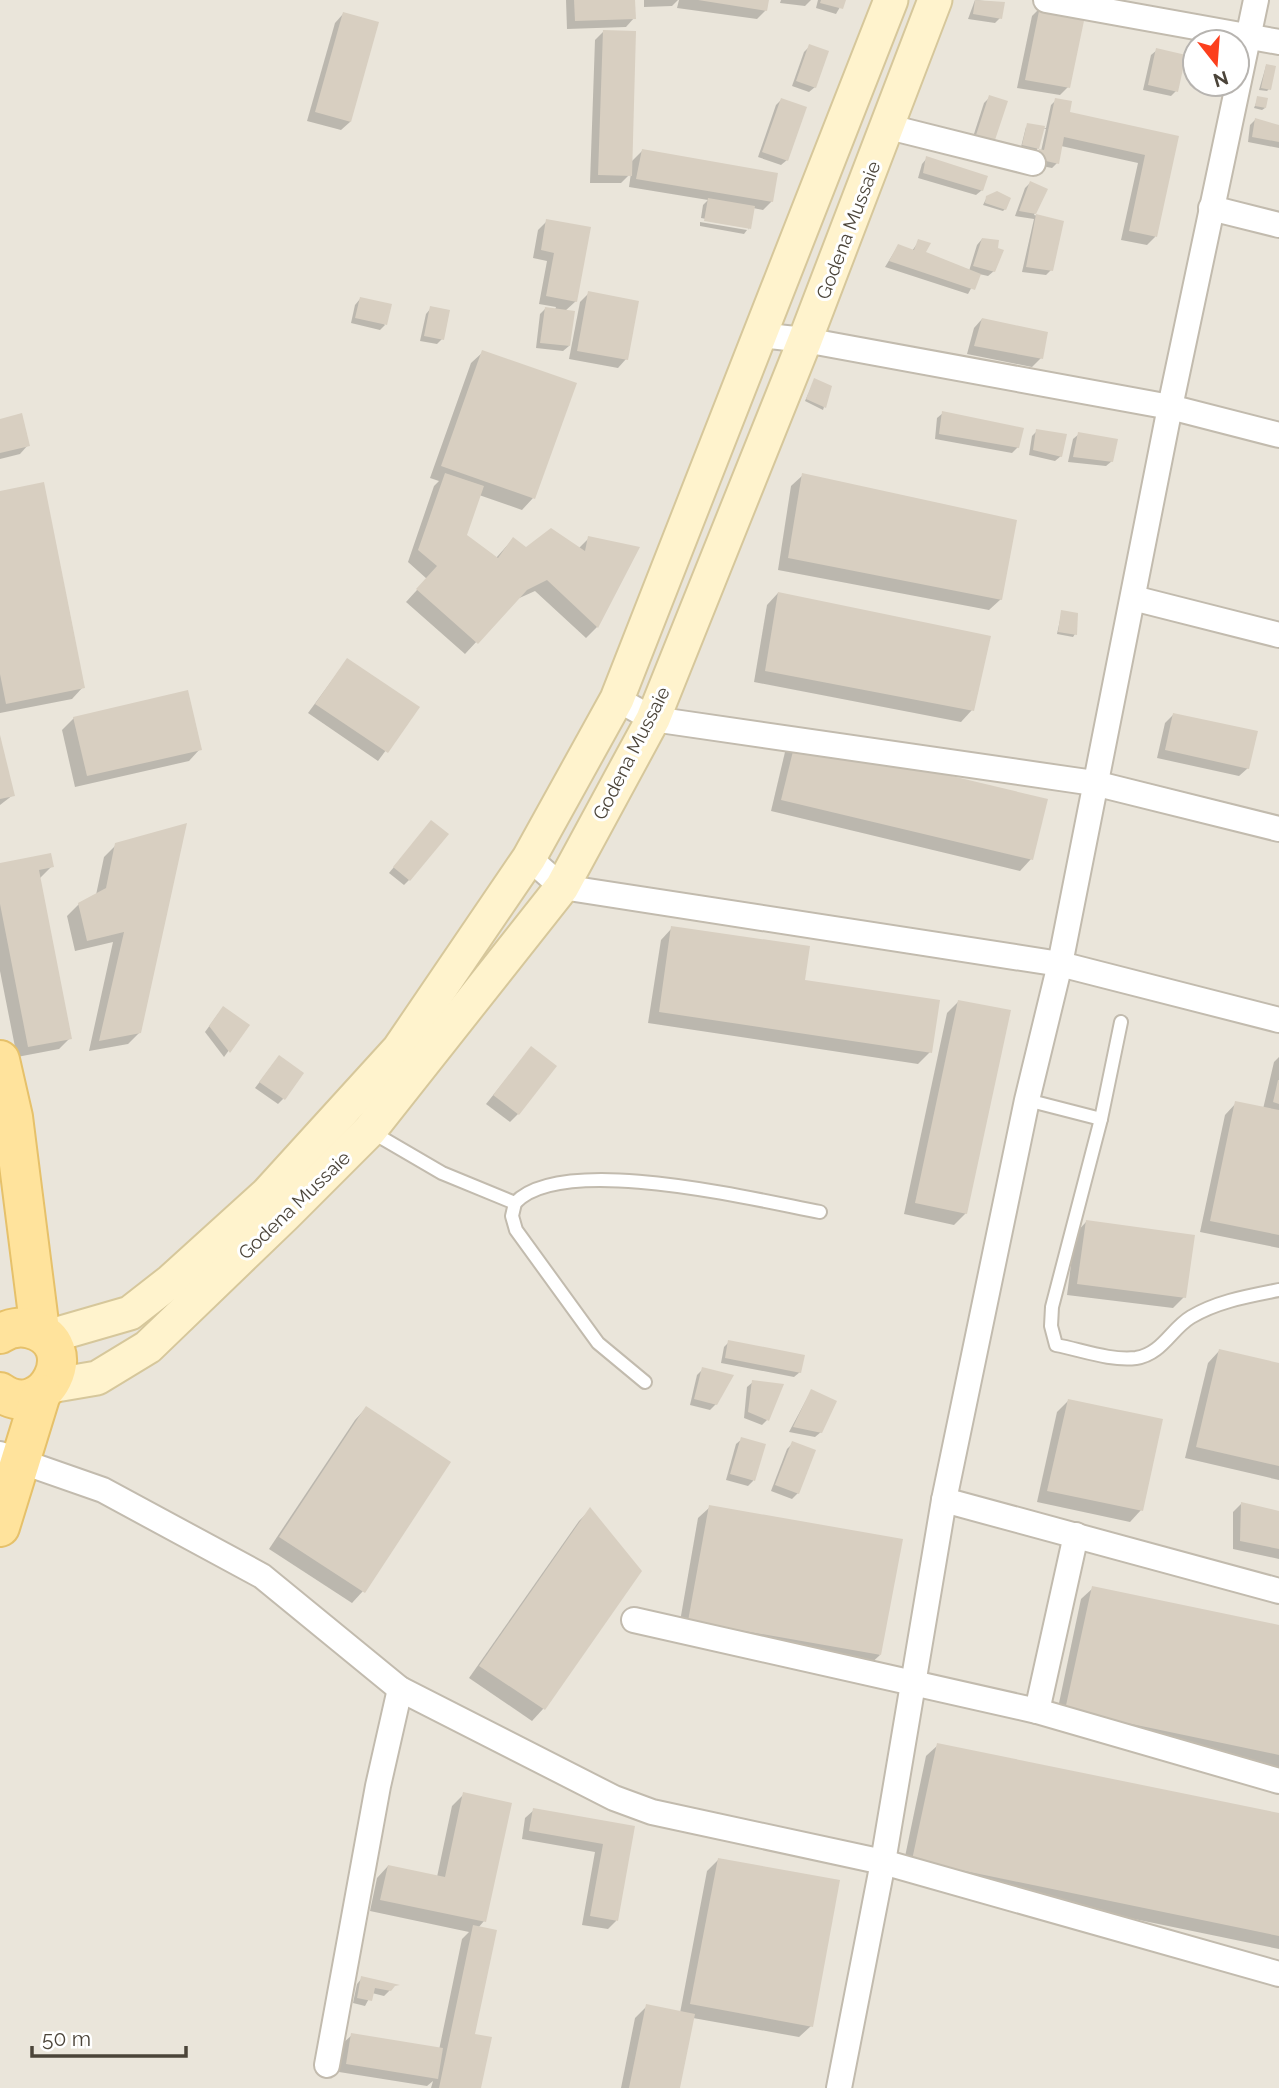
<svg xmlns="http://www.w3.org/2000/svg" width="1279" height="2088" font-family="Raleway,sans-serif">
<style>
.residential{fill:#eae5da;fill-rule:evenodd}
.shadow{fill:#0003;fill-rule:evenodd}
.building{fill:#d8cfc1}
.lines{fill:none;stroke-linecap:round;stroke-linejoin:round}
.lane-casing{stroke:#c2bbae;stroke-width:16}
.street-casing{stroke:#c2bbae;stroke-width:28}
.secondary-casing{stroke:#d6c79b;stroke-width:37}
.primary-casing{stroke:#e6c16a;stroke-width:42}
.lane{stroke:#fff;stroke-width:12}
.street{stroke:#fff;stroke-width:24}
.secondary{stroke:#fff3cd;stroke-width:33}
.primary{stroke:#ffe39c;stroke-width:38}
.labels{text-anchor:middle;stroke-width:6;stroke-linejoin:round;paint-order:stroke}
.street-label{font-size:19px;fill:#4b4439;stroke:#fff}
</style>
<rect width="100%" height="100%" fill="#f6f3ec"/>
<path class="residential" d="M0,0H1279V2088H0ZM1195,42H1237V84H1195Z"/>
<g class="shadow">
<polygon points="566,0 634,0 634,18 626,27 567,29"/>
<polygon points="644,0 678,0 672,6 644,7"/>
<polygon points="679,0 767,0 766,10 757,19 677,8"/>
<polygon points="781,0 811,0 805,6 780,3"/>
<polygon points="818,0 844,0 836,14 816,8"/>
<polygon points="975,0 1003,3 1000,18 995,23 968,19"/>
<polygon points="1040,8 1068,87 1060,95 1017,88 1032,16"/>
<polygon points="343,14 350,122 341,130 307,121 335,23"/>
<polygon points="603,32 630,163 642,151 772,201 763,210 753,208 748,230 748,227 701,218 703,205 708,200 629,187 631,173 621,183 590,183 595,40"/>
<polygon points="810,46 815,87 809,92 792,86 804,52"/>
<polygon points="1157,50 1176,91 1171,96 1143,90 1151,55"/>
<polygon points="1266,66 1269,89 1267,91 1259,90"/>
<polygon points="990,97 994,140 988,145 972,140 984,103"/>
<polygon points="1258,98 1265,108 1262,110 1254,108"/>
<polygon points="781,100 787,160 781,165 758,157 776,105"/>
<path d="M1056,100L1068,114L1177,137L1155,237L1147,245L1121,240L1138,163L1061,146L1057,163L1052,168L1032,164L1039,151L1021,147L1026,127L1046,128L1051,105ZM1043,128L1046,129L1041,151L1037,150Z"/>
<polygon points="1255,120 1279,127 1279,148 1248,142 1250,125"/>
<polygon points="927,158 982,190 976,195 918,178 922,164"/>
<polygon points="1030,183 1045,190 1034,215 1061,222 1051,270 1046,275 1022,272 1034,219 1015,216 1025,188"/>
<polygon points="987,197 1005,209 1003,211 983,205"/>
<polygon points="547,221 576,301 565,311 569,346 563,351 536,348 540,314 545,309 555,310 556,307 539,304 547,261 533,258 538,230"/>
<polygon points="700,222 747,230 744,234 700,226"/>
<polygon points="982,239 994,271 988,276 979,274 968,294 885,267 898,246 912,251 919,241 923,252 969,271 977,245"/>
<polygon points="589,293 626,359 618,368 569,359 580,302"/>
<polygon points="360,299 385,325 380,330 351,323 355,305"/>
<polygon points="431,308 442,339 437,344 420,341 426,314"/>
<polygon points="982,319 1041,358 1032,367 967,354 974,328"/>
<polygon points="483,352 533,498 522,510 479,495 465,536 496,558 513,539 526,549 578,549 589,538 597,627 586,638 535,591 515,600 465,654 406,602 427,579 408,562 434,486 439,481 430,478 471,363"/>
<polygon points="814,381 830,387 823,410 805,401"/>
<polygon points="943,413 1018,447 1012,453 935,439 937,418"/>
<polygon points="0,421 28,445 20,454 0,459"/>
<polygon points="1037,431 1061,456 1055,461 1029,455 1032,436"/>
<polygon points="1079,434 1112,461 1106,466 1068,462 1073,439"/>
<polygon points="803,475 1001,599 989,610 778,570 791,486"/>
<polygon points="0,493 83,687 72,699 0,713"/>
<polygon points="778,593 972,710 961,722 754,682 767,605"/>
<polygon points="1062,611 1075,634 1073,637 1057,634"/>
<polygon points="347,660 417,708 378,761 308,713"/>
<polygon points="1173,715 1248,768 1239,776 1157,758 1165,723"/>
<polygon points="74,718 200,749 189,761 75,787 62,730"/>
<polygon points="0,738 13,795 0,805"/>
<polygon points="797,741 1031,859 1020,871 771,811 785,752"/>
<polygon points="426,828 409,880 404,885 389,873"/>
<polygon points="116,845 140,1032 128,1044 89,1051 113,942 75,951 67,916 79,904 96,895 104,857"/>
<polygon points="0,865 52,866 39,879 70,1038 59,1049 17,1057 0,971"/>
<polygon points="672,928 803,981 930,1052 918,1064 648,1023 661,940"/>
<polygon points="959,1001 966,1213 954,1225 904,1214 947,1013"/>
<polygon points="218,1014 247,1025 224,1057 205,1032"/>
<polygon points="531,1048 518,1114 510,1122 486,1104"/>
<polygon points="1279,1057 1279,1248 1200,1232 1225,1115 1236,1103 1263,1109 1274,1062"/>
<polygon points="274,1063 283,1099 278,1104 255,1088"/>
<polygon points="1086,1222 1184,1297 1173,1308 1067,1295 1075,1234"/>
<polygon points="729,1342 800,1372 794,1377 721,1363 724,1347"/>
<polygon points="1219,1351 1279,1365 1279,1480 1185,1458 1208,1363"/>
<polygon points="703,1369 716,1404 710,1410 690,1405 697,1375"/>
<polygon points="753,1382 767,1420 762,1425 744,1418 747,1387"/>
<polygon points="811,1391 821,1432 815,1437 789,1432"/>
<polygon points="1068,1401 1141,1510 1130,1522 1037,1502 1057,1412"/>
<polygon points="366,1408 363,1591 352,1603 269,1549 355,1420"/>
<polygon points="742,1439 763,1445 753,1481 748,1486 726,1480 736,1444"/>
<polygon points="793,1443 798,1493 792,1499 771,1491 787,1449"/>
<polygon points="1241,1504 1279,1512 1279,1559 1233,1549 1233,1512"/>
<polygon points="710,1507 880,1655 868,1666 678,1633 698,1518"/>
<polygon points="590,1510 640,1571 543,1709 532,1721 469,1678 579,1521"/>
<polygon points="1093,1588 1279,1627 1279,1769 1055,1722 1081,1599"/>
<polygon points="938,1745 1279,1815 1279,1949 902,1871 926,1756"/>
<polygon points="464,1794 484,1921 478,1928 473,2035 480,2088 431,2088 433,2081 427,2086 339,2072 343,2043 352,2035 439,2050 462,1939 469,1932 370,1911 377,1878 388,1866 437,1877 452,1806"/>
<polygon points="534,1810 633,1828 616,1921 608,1929 582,1925 595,1852 522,1839 525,1818"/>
<polygon points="718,1860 811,2026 799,2037 693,2018 678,2088 621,2088 635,2018 647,2006 680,2013 707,1871"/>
<polygon points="362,1978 390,1990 384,1996 372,1993 365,2006 353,2003 357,1984"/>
</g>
<g class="building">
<polygon points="574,0 635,0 636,19 575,21"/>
<polygon points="698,0 769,0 767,11"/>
<polygon points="821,0 846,0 843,9 820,3"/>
<polygon points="975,0 1005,2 1002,19 973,14"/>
<polygon points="1040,6 1085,16 1070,88 1025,80"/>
<polygon points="343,12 379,22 351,122 315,112"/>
<polygon points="603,30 636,31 632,176 598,175"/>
<polygon points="809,44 829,51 816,88 796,81"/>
<polygon points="1156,48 1186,55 1178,92 1148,85"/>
<polygon points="1266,64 1276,66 1271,90 1261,88"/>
<polygon points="989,95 1008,101 995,140 976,135"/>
<polygon points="1257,96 1268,98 1266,108 1255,106"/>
<polygon points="781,98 807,107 788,161 762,152"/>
<polygon points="1055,98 1072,101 1070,112 1179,136 1157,237 1129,231 1145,155 1064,137 1059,164 1037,159 1039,149 1044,150"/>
<polygon points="1255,118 1279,125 1279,142 1252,137"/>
<polygon points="1027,123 1045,126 1039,149 1022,145"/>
<polygon points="642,149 778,173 773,202 636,179"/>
<polygon points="926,156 988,176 983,191 923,173"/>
<polygon points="1030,181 1048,189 1036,214 1019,211"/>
<polygon points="997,191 1011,198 1006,210 985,203 986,196"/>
<polygon points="708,198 755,206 751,229 704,221"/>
<polygon points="1036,214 1064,221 1053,271 1026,267"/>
<polygon points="546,219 591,227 577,302 546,296 554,253 541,250"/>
<polygon points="982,238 999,240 998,248 1004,250 995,272 973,266"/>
<polygon points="918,239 931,243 926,252 981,274 975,290 889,261 898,244 914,250"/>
<polygon points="588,291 639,301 628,360 577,351"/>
<polygon points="360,297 392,304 387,325 355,318"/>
<polygon points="430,306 450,310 444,340 424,336"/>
<polygon points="545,307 575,311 570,346 540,343"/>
<polygon points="982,318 1048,332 1043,359 974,346"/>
<polygon points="482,350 577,383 535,499 441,466"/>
<polygon points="814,378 832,386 826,408 806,399"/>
<polygon points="942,411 1024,428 1019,448 939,434"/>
<polygon points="22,413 30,446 0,453 0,419"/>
<polygon points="1036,429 1067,434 1062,457 1033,450"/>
<polygon points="1078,432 1118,439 1113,462 1073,457"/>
<polygon points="445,473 484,486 467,535 498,558 513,537 526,547 551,528 585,551 588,536 640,547 598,628 547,580 527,590 478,644 416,589 437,566 418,550"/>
<polygon points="802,473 1017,520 1002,600 788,558"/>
<polygon points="44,482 85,688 6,704 0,674 0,491"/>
<polygon points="778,592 991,636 974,711 765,671"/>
<polygon points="1061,610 1078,613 1077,635 1058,632"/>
<polygon points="347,658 420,707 388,753 315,704"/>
<polygon points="188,690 202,750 87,776 73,717"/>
<polygon points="1173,713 1258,731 1249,769 1165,750"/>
<polygon points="0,735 15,796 0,799"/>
<polygon points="796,739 1048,799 1033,860 781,800"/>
<polygon points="431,820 449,834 410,881 393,867"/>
<polygon points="187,823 141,1033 99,1041 124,932 87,941 78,903 106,888 115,843"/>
<polygon points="51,853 54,867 39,870 72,1039 28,1047 0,904 0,863"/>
<polygon points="671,926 810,946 805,980 940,1000 932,1053 659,1012"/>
<polygon points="958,1000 1011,1010 967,1214 915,1203"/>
<polygon points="223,1006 250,1025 230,1053 209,1026"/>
<polygon points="531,1046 557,1066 519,1115 493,1095"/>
<polygon points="279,1055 304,1073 285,1100 259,1082"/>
<polygon points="1278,1080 1279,1080 1279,1104 1273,1102"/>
<polygon points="1235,1101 1279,1110 1279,1235 1210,1221"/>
<polygon points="1086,1220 1195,1235 1186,1298 1077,1284"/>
<polygon points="728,1340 805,1355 801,1373 725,1358"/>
<polygon points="1219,1349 1279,1363 1279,1466 1196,1447"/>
<polygon points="702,1367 734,1375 717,1405 694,1399"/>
<polygon points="752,1380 784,1384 769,1421 748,1412"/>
<polygon points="811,1389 837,1401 822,1433 793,1427"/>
<polygon points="1068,1399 1163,1419 1143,1511 1047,1491"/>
<polygon points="366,1406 451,1462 365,1593 279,1537"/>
<polygon points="741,1437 766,1444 755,1481 730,1474"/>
<polygon points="792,1441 816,1450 799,1494 775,1485"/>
<polygon points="1241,1502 1279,1511 1279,1549 1240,1541"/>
<polygon points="709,1505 903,1539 881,1655 688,1621"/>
<polygon points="590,1507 642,1571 545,1710 479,1666"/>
<polygon points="1092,1586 1279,1625 1279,1755 1065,1710"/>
<polygon points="937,1743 1279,1813 1279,1936 912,1860"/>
<polygon points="463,1792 512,1803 486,1922 380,1900 388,1865 445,1877"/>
<polygon points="533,1808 635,1826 618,1921 590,1916 603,1844 529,1831"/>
<polygon points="718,1858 840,1880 813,2027 690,2004"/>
<polygon points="473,1925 497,1930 475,2034 492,2037 481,2088 439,2088"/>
<polygon points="361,1976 400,1985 395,1986 391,1991 375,1988 372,2001 357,1998"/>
<polygon points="646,2004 695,2014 680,2088 629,2088"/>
<polygon points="351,2033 443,2048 438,2079 346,2064"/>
</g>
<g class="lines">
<g class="lane-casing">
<g id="lane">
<path d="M1121,1022L1101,1119L1052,1307L1051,1326L1056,1345C1082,1350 1110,1361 1136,1358C1162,1354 1171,1329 1191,1317C1218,1301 1249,1296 1279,1290"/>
<polyline points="1027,1100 1101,1119"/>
<polyline points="370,1131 442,1173 515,1203 512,1216 516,1230 598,1343 645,1382"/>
<path d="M515,1203C562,1152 756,1200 820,1212"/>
</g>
</g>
<g class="street-casing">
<g id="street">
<polyline points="1046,0 1279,42"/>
<polyline points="889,127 1033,163"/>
<polyline points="1211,208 1279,225"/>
<polyline points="760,335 805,340 1170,407 1279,435"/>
<polyline points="1133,598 1279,635"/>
<polyline points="617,699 653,719 1094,783 1279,829"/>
<polyline points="529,858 562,887 1060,964 1279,1020"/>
<polyline points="0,1454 103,1490 262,1576 400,1689 614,1798 652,1812 883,1862 1279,1974"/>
<polyline points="944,1500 1279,1591"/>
<polyline points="634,1620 1037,1711 1279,1781"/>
<polyline points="1037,1711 1076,1535"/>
<polyline points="327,2065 378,1786 400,1689"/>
<polyline points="839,2088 883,1862 944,1500 1027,1100 1060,964 1170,407 1256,0"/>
</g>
</g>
<g class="secondary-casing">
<g id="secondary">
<polyline points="47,1337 130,1313 171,1281 267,1194 399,1049 529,858 617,699 891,0"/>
<polyline points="50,1386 97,1378 148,1347 285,1215 370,1130 562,887 653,719 805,340 935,0"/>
</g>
</g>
<g class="primary-casing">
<g id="primary">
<polyline points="0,1060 13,1117 40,1331"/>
<path d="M0,1334C9,1328 21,1326 31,1329C85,1344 45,1424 0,1392"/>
<polyline points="0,1527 41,1394"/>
</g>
</g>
<use href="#lane" class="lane"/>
<use href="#street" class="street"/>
<use href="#secondary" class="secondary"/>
<use href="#primary" class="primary"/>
</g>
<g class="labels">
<g class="street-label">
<text transform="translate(848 230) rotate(-69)" y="7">Godena Mussaie</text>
<text transform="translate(631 753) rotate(-63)" y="7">Godena Mussaie</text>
<text transform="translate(294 1205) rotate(-44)" y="7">Godena Mussaie</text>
</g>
</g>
<g transform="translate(1216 63) rotate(163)"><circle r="33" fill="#ffffff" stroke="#b7b4b0" stroke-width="2"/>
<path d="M0-5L12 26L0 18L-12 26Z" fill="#fc3f1d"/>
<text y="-10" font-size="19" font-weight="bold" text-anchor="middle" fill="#4b4439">N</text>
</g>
<path d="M32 2046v10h154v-10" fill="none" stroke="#4b4439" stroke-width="3.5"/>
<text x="42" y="2046" font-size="21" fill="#4b4439" stroke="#ffffff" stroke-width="5" paint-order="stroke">50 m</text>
</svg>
